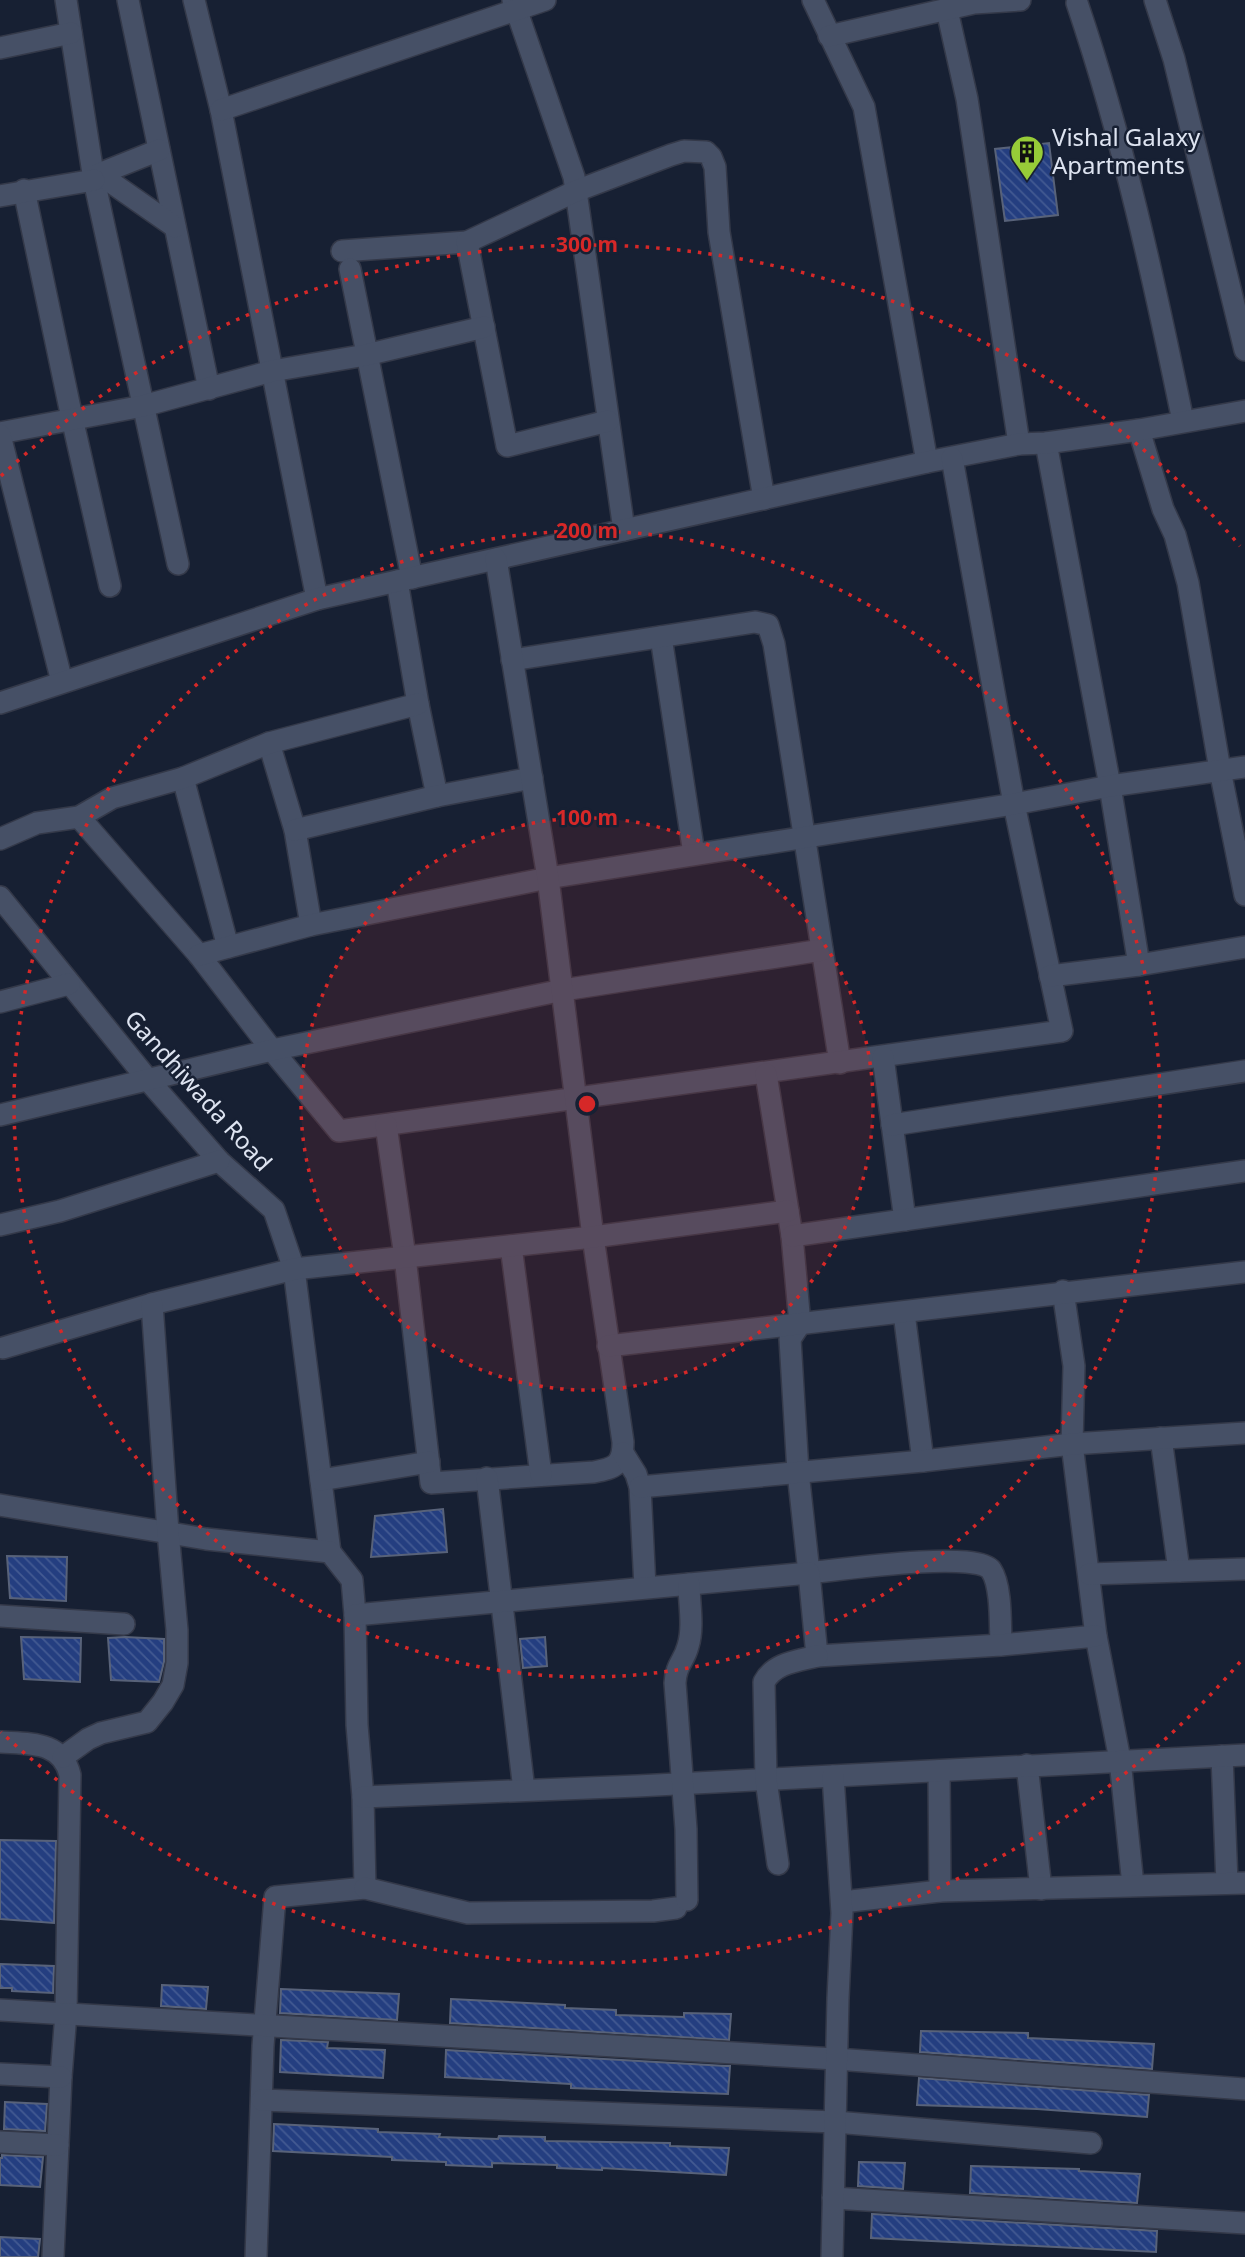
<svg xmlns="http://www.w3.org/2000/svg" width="1245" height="2257" font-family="'Noto Sans',sans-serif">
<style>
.building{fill:url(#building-back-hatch);stroke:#586279;stroke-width:2}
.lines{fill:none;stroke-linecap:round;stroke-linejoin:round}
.minor-casing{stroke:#343949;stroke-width:24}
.minor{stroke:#465066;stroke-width:21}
.ring{fill:none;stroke:#d62828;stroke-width:3.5;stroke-dasharray:3.5 7}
.labels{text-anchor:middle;stroke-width:5;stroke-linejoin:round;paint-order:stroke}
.poi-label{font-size:24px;fill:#dee4f1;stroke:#172033;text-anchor:start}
.street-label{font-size:24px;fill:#dee4f1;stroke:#172033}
.centre{fill:#d62828;stroke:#172033;stroke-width:3.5}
.ring-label{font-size:21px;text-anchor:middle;font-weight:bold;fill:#d62828;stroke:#172033;stroke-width:5;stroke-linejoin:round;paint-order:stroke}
</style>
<defs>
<pattern id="building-back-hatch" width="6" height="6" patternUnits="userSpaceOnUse" patternTransform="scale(1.75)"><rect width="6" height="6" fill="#243e80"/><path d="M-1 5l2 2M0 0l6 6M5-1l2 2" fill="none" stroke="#435a92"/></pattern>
</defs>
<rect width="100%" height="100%" fill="#172033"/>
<g class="building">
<polygon points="1049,143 1058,215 1005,221 995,149"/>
<polygon points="443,1509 447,1552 371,1557 375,1516"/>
<polygon points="7,1556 67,1557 66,1601 10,1598"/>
<polygon points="21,1637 81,1638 80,1682 24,1679"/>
<polygon points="125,1637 164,1639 164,1662 159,1682 111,1680 108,1638"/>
<polygon points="545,1637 547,1666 523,1668 520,1639"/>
<polygon points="0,1840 56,1841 54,1923 0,1919"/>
<polygon points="0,1964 54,1966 53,1993 12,1991 12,1988 0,1988"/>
<polygon points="162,1985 208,1987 206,2009 161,2006"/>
<polygon points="281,1989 399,1994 397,2020 280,2013"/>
<polygon points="451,1999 565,2005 565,2008 616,2010 616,2015 684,2017 684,2013 731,2014 729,2040 450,2023"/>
<polygon points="921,2031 1028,2033 1028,2038 1154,2044 1152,2069 920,2052"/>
<polygon points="281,2040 328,2042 327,2048 385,2050 383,2078 280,2072"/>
<polygon points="446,2050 726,2066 730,2066 728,2094 571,2088 571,2084 445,2077"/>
<polygon points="919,2078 1149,2095 1147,2117 1037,2109 917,2105"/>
<polygon points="5,2102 47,2104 45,2131 4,2129"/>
<polygon points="274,2124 378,2129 378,2132 440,2134 439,2137 498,2139 499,2136 545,2137 545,2141 670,2143 670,2146 729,2148 726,2175 602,2168 602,2170 557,2168 557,2165 492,2163 492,2167 446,2165 446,2162 392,2160 392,2157 273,2151"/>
<polygon points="2,2155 43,2157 40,2187 0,2185 0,2158 2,2158"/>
<polygon points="859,2162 905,2163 903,2189 858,2186"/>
<polygon points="971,2166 1079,2169 1079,2171 1140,2174 1137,2203 970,2193"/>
<polygon points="872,2214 1157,2231 1156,2252 871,2238"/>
<polygon points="0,2237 40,2239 38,2257 0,2257"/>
</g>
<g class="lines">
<g class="minor-casing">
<g id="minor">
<polyline points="66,0 94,180 178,564"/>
<polyline points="128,0 209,389"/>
<polyline points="194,0 221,110 317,599"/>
<polyline points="513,0 574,177 624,530"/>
<polyline points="813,0 864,107 927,462"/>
<polyline points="1155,0 1174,59 1245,350"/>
<path d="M1077,3C1123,139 1154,280 1183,421"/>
<polyline points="947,10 967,99 1019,444"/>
<polyline points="829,36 974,3 1020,0"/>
<polyline points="0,48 71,33"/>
<polyline points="221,110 545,0"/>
<polyline points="159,150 99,174 175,227"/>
<polyline points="24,190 72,418 110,586"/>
<polyline points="0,196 94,180"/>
<polyline points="342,251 467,242"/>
<polyline points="350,269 412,578"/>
<polyline points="608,421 507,446 467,242 576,191 671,155 684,151 706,152 711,157 715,167 719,232 764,499"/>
<polyline points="1139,430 1163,509 1175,535 1188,583 1220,770 1245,895"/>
<polyline points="0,433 143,406 272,371 366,355 484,327"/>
<polyline points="0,435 62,682"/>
<polyline points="1046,443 1110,786 1139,965"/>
<polyline points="397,581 418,704 437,796"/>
<polyline points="661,637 694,854"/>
<polyline points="512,660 755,622 768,625 774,644 840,1063"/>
<polyline points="0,703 317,599 927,462 1019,444 1046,443 1139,430 1245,411"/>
<polyline points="269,743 295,830 311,925"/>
<polyline points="183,778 228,947"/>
<polyline points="79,817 199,955 272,1050 339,1131 1062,1031 1014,804 952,458"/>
<polyline points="295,830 437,796 532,778"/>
<polyline points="0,839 37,823 79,817 112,798 183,778 269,743 418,704"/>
<polyline points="0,897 149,1081 219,1161 274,1210 294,1269 330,1552"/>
<polyline points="199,955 311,925 548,878 1014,804 1110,786 1245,767"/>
<polyline points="1050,976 1139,965 1245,947"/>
<polyline points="0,1002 69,984"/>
<polyline points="883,1057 905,1220"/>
<path d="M766,1074L792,1236L800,1324L790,1339L798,1472L809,1573C837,1570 977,1550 991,1570C1002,1586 1000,1626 1001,1645"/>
<polyline points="0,1115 272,1050 563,990 822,950"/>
<path d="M386,1125L405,1257L431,1483L594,1472C615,1468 623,1465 623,1442L593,1237L548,878L496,559"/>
<polyline points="892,1125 1245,1071"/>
<polyline points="0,1225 60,1211 219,1161"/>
<polyline points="792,1236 1245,1171"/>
<polyline points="511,1246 541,1475"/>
<polyline points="1063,1291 1074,1366 1072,1444 1096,1636 1120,1760 1133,1885"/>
<polyline points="904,1313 923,1461"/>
<polyline points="608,1346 1245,1272"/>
<polyline points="3,1348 152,1304 294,1269 593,1237 788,1211"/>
<polyline points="1161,1438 1179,1571"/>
<polyline points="623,1453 636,1474 640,1487 645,1587"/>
<polyline points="487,1478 524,1790"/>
<polyline points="321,1480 429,1462"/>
<polyline points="640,1487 923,1461 1072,1444 1245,1433"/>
<polyline points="0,1505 206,1539 330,1552 352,1580 355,1615 357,1725 363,1797 365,1888 275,1897 263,2046 256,2257"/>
<polyline points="1089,1574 1245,1569"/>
<polyline points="355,1615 809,1573 817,1656 1001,1645 1096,1636"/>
<polyline points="0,1616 124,1624"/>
<path d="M0,1742C30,1744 62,1741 70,1775L66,2013L61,2077L53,2257"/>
<polyline points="1222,1756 1227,1883"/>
<polyline points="63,1757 88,1739 101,1733 147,1722 163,1702 173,1685 177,1663 177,1630 168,1532 152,1304"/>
<polyline points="1027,1765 1041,1889"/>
<polyline points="939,1771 940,1891"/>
<polyline points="363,1797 637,1786 1245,1755"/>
<path d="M778,1864L766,1780L764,1682C774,1663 797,1661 817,1656"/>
<polyline points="365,1888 468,1913 653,1911 676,1908"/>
<path d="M687,1900L686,1829L675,1683C676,1664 684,1662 688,1646C694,1627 689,1603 689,1584"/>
<polyline points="842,1902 940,1891 1245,1883"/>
<polyline points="0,2010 836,2059 1245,2089"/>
<polyline points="0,2074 61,2077"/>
<polyline points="262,2100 835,2122 1091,2143"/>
<polyline points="0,2142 58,2145"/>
<polyline points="833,2198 1245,2223"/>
<polyline points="832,2257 838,1998 842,1913 833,1776"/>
</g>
</g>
<use href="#minor" class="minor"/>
</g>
<circle cx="587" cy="1104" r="286" fill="#d62828" fill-opacity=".12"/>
<g class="ring">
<circle cx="587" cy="1104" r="286"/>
<circle cx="587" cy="1104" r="573"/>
<path d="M1240 1662A859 859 0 0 1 1 1732M1 476A859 859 0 0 1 1240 546"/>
</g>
<defs>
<g id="building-pin" transform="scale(1.75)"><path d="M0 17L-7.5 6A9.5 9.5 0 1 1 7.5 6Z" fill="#97cc38" stroke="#172033"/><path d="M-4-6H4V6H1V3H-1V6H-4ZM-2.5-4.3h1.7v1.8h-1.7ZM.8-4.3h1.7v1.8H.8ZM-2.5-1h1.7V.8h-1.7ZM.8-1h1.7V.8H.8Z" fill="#111"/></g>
</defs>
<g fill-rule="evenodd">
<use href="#building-pin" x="1027" y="152"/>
</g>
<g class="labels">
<g class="poi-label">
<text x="1052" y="146">Vishal Galaxy<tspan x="1052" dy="28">Apartments</tspan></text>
</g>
<g class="street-label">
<text transform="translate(198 1091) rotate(48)" y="8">Gandhiwada Road</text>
</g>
</g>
<circle cx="587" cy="1104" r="10" class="centre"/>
<g class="ring-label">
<text x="587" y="252">300 m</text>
<text x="587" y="538">200 m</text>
<text x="587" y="825">100 m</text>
</g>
</svg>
